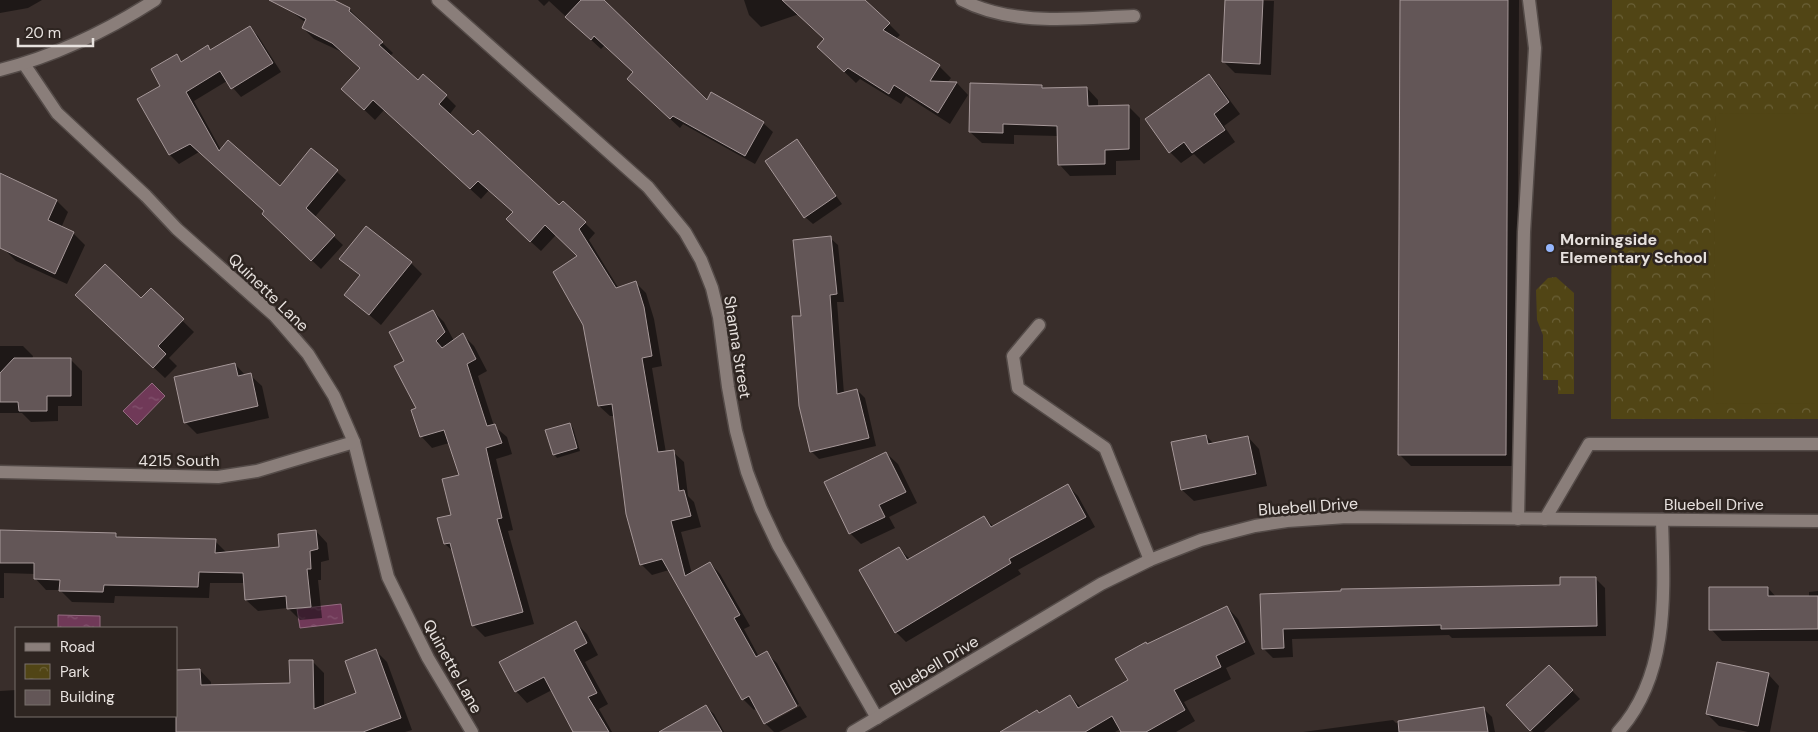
<svg xmlns="http://www.w3.org/2000/svg" width="1818" height="732" font-family="'DM Sans',sans-serif">
<style>
.park{fill:url(#park-crowns)}
.pitch{fill:#514515}
.water{fill:url(#water-ripples);stroke:#946b80}
.shadow{fill:#0007}
.building{fill:#635657;stroke:#a69899}
.lines{fill:none;stroke-linecap:round;stroke-linejoin:round}
.minor-casing{stroke:#544b48;stroke-width:15}
.minor{stroke:#8a7e7a;stroke-width:12}
.poi-dot{fill:#95b6fd;stroke:#2e2521;stroke-width:2}
.labels{text-anchor:middle;stroke-width:5;stroke-linejoin:round;paint-order:stroke}
.poi-label{font-size:16px;font-weight:bold;fill:#e7e1de;stroke:#2e2521;text-anchor:start}
.street-label{font-size:16px;fill:#e7e1de;stroke:#2e2521}
</style>
<defs>
<pattern id="park-crowns" width="20" height="18" patternUnits="userSpaceOnUse" patternTransform="scale(1.25)"><rect width="20" height="18" fill="#514515"/><path d="M2 6a3 3 0 1 1 6 0M12 15a3 3 0 1 1 6 0" fill="none" stroke="#6a6037"/></pattern>
<pattern id="water-ripples" width="26" height="14" patternUnits="userSpaceOnUse" patternTransform="scale(1.25)"><rect width="26" height="14" fill="#703958"/><path d="M2 4q2-2 4 0t4 0M15 11q2-2 4 0t4 0" fill="none" stroke="#845570"/></pattern>
</defs>
<rect width="100%" height="100%" fill="#392e2b"/>
<g class="park">
<polygon points="1612,0 1818,0 1818,419 1611,419"/>
<polygon points="1556,277 1574,293 1574,394 1558,394 1558,380 1543,380 1543,335 1537,320 1536,290 1548,278"/>
</g>
<polygon class="pitch" points="1716,113 1818,114 1818,404 1713,403"/>
<g class="water">
<polygon points="152,383 165,396 137,425 123,411"/>
<polygon points="341,604 343,623 300,628 297,609"/>
<polygon points="58,615 100,616 100,628 58,628"/>
</g>
<g class="shadow">
<polygon points="0,0 42,0 28,8 0,13"/>
<polygon points="277,0 331,0 349,9 360,20 359,21 393,53 390,56 418,82 446,96 456,106 449,115 474,137 559,207 585,223 595,233 589,240 619,289 636,283 646,293 654,319 662,366 652,368 666,453 673,452 684,462 688,496 694,502 701,527 681,532 692,574 710,563 720,574 750,626 744,629 759,657 766,653 777,663 799,704 767,721 767,724 800,706 807,717 779,732 774,732 765,723 757,708 754,710 743,699 669,570 652,575 641,564 614,416 610,416 599,406 579,256 556,235 541,251 518,230 514,212 489,190 481,199 384,110 375,120 353,99 361,69 344,53 314,39 303,28 306,23"/>
<polygon points="538,0 593,0 708,102 763,123 773,132 755,164 683,124 680,128 638,89 635,73 605,45 601,49 549,1 544,6"/>
<polygon points="744,0 804,0 808,11 761,27 749,15"/>
<polygon points="823,0 835,0 889,24 900,35 896,39 939,66 951,78 947,83 957,83 968,95 950,124 906,96 901,104 860,79 856,83 830,58 826,39"/>
<polygon points="1226,0 1274,1 1271,75 1235,73 1224,62"/>
<polygon points="1401,0 1519,0 1517,466 1411,466 1400,455"/>
<polygon points="249,27 258,36 281,72 241,97 227,81 194,101 221,150 280,188 312,150 346,180 314,218 343,245 321,269 272,223 265,212 199,152 179,164 170,155 138,100 162,86 177,56 183,62 207,47 212,51"/>
<polygon points="1209,75 1220,87 1240,114 1224,126 1235,142 1204,164 1194,154 1181,163 1170,152"/>
<polygon points="1042,86 1045,89 1087,88 1098,100 1098,107 1128,106 1140,118 1140,160 1116,161 1116,175 1070,176 1059,164 1058,136 1014,135 1014,144 982,143 970,132"/>
<polygon points="796,141 842,204 813,224 805,217"/>
<polygon points="0,172 57,201 68,212 61,228 74,234 85,245 67,284 16,261 5,250 0,221"/>
<polygon points="830,238 838,245 844,302 837,302 844,394 857,390 865,398 876,446 819,459 811,451 802,317"/>
<polygon points="341,259 411,263 422,274 381,325 346,295 360,276"/>
<polygon points="151,290 194,332 169,358 177,366 165,378 88,306 141,300"/>
<polygon points="433,311 444,322 454,341 463,335 474,346 487,371 478,376 494,426 507,437 512,454 496,459 513,530 508,531 534,624 485,637 474,626 454,552 445,544 461,476 449,443 432,448 421,436 418,409 406,361"/>
<polygon points="0,346 23,346 33,356 32,360 71,360 82,371 82,406 58,406 58,421 31,422 22,413 0,413"/>
<polygon points="235,364 246,376 250,375 262,386 269,418 197,434 185,422"/>
<polygon points="570,424 573,428 580,451 557,458 554,454"/>
<polygon points="1206,436 1214,444 1248,437 1259,449 1267,486 1194,501 1182,490 1172,443"/>
<polygon points="886,453 898,464 917,503 889,517 895,528 861,544 850,533"/>
<polygon points="1068,486 1078,496 1095,527 1018,570 1021,574 906,642 896,632 899,549 910,559 984,517 994,527"/>
<polygon points="0,531 116,534 119,538 215,541 226,552 280,548 316,531 327,543 329,560 321,562 321,580 318,580 322,618 300,620 288,608 258,611 246,600 245,583 210,583 209,598 115,596 114,603 72,602 60,590 46,590 35,578 35,574 4,573 4,598 0,598"/>
<polygon points="1595,578 1605,588 1606,636 1452,638 1449,635 1292,639 1293,657 1273,658 1263,648 1261,595 1562,586"/>
<polygon points="1768,588 1777,598 1809,597 1809,592 1818,591 1818,641 1722,641 1711,629"/>
<polygon points="1227,607 1238,619 1255,654 1226,668 1231,679 1184,702 1195,721 1176,732 1122,732 1120,729 1115,732 1003,732 1037,711 1040,714 1070,696 1082,708 1129,681 1147,645"/>
<polygon points="575,622 587,634 598,655 585,662 608,704 599,709 612,732 574,732 552,690 527,703 516,691"/>
<polygon points="376,651 387,662 412,730 405,732 0,732 0,691 16,690 16,716 176,716 200,670 211,682 211,686 291,684 312,661 324,673 324,706 358,694"/>
<polygon points="1549,667 1580,699 1544,732 1533,732 1508,705"/>
<polygon points="1768,674 1779,686 1770,732 1748,732 1719,726 1707,714"/>
<polygon points="706,707 714,714 724,732 664,732"/>
<polygon points="1483,708 1492,717 1495,732 1303,732 1393,720 1396,723"/>
</g>
<g class="building">
<polygon points="269,0 334,0 350,8 349,11 383,42 379,45 418,80 423,74 447,95 439,104 473,135 478,130 559,205 563,201 586,222 579,229 616,288 636,281 644,307 652,356 642,358 658,452 674,450 679,491 684,490 691,516 671,521 685,576 710,562 740,615 734,618 756,657 767,651 797,706 764,724 749,696 742,700 662,559 640,565 626,514 612,404 598,406 583,325 553,272 577,256 545,225 530,242 506,219 513,212 478,181 470,189 373,100 364,110 341,89 360,68 332,43 302,28 306,19"/>
<polygon points="581,0 604,0 707,100 711,92 764,122 745,156 673,116 670,119 627,79 633,72 594,36 591,40 565,17"/>
<polygon points="782,0 865,0 890,23 883,30 940,65 930,81 957,82 938,113 894,85 889,94 848,68 844,72 817,47 824,39"/>
<polygon points="1225,0 1263,0 1260,64 1222,62"/>
<polygon points="1400,0 1508,0 1506,455 1398,455"/>
<polygon points="250,26 273,63 231,89 220,71 186,92 219,151 228,140 280,186 311,148 338,170 306,208 335,235 311,261 262,214 264,211 190,144 169,155 137,99 160,86 151,69 177,54 181,62 208,45 210,50"/>
<polygon points="1209,74 1229,102 1214,114 1225,130 1192,153 1184,142 1169,153 1145,119"/>
<polygon points="970,83 1042,85 1042,88 1087,87 1088,106 1129,105 1129,149 1105,150 1105,164 1058,165 1057,126 1003,124 1003,133 969,132"/>
<polygon points="797,139 836,196 804,218 765,161"/>
<polygon points="0,173 57,200 48,220 74,232 55,274 0,248"/>
<polygon points="366,226 412,262 369,315 344,295 360,275 339,259"/>
<polygon points="831,236 837,294 830,295 837,394 857,389 869,438 810,452 799,406 792,316 801,316 793,240"/>
<polygon points="105,264 141,298 151,288 184,319 158,346 166,354 153,368 75,295"/>
<polygon points="433,310 445,332 436,341 442,348 463,333 476,359 467,364 487,426 495,424 502,443 486,448 502,518 497,519 523,612 472,626 450,543 444,544 437,518 451,515 442,479 459,475 444,430 420,437 411,410 416,408 394,366 404,361 389,332"/>
<polygon points="14,358 71,358 71,396 47,396 47,411 19,411 18,402 0,402 0,373"/>
<polygon points="235,363 238,376 251,373 258,406 184,423 174,377"/>
<polygon points="570,423 577,448 553,455 545,430"/>
<polygon points="1206,435 1208,444 1248,436 1256,474 1181,490 1171,442"/>
<polygon points="886,452 906,492 879,505 885,517 849,534 824,482"/>
<polygon points="1068,484 1086,517 1009,559 1011,563 895,633 859,570 899,547 907,560 984,516 991,527"/>
<polygon points="0,530 116,533 116,537 216,539 215,553 279,547 278,534 316,530 318,549 310,551 311,569 307,569 311,607 287,609 286,596 245,600 243,573 199,572 198,587 104,585 103,592 59,591 60,580 34,579 34,563 0,563"/>
<polygon points="1560,577 1596,577 1597,626 1441,629 1441,625 1283,629 1284,648 1262,649 1260,594 1341,591 1341,589 1560,585"/>
<polygon points="1709,587 1768,587 1768,596 1818,596 1818,629 1709,630"/>
<polygon points="1227,606 1245,642 1216,656 1221,667 1174,690 1185,710 1146,732 1121,732 1112,716 1085,732 1000,732 1037,710 1039,713 1070,695 1078,708 1128,680 1115,659 1146,642 1147,644"/>
<polygon points="576,621 587,643 574,650 597,693 588,697 609,732 573,732 544,677 515,692 499,662"/>
<polygon points="376,649 401,718 363,732 176,732 176,670 200,669 201,685 290,683 289,660 313,660 314,709 356,693 345,661"/>
<polygon points="1717,662 1769,673 1758,726 1706,714"/>
<polygon points="1549,665 1573,690 1530,731 1506,705"/>
<polygon points="706,705 722,732 659,732"/>
<polygon points="1484,707 1488,732 1399,732 1398,721"/>
</g>
<g class="lines">
<g class="minor-casing">
<g id="minor">
<polyline points="438,0 648,187 685,232 701,260 712,288 719,317 728,387 736,431 747,472 761,509 778,545 877,718"/>
<path d="M962,0C1014,27 1078,18 1134,16"/>
<polyline points="24,64 57,113 146,196 177,229 275,316 308,354 334,396 354,442 388,577 428,658 472,732"/>
<path d="M0,70C55,56 107,31 155,0"/>
<polyline points="1039,325 1013,356 1018,388 1105,448 1150,560"/>
<polyline points="0,472 218,477 257,471 354,442"/>
<polyline points="1518,519 1524,232 1535,48 1529,0"/>
<polyline points="1545,519 1589,444 1818,444"/>
<polyline points="853,732 1101,584 1150,560 1201,540 1255,526 1287,521 1347,517 1818,521"/>
<path d="M1618,732C1670,675 1664,591 1662,520"/>
</g>
</g>
<use href="#minor" class="minor"/>
</g>
<circle class="poi-dot" cx="1550" cy="248" r="5"/>
<g class="labels">
<g class="poi-label">
<text x="1560" y="245">Morningside<tspan x="1560" dy="18">Elementary School</tspan></text>
</g>
<g class="street-label">
<text transform="translate(269 292) rotate(44)" y="6">Quinette Lane</text>
<text transform="translate(738 347) rotate(81)" y="6">Shanna Street</text>
<text x="179" y="466">4215 South</text>
<text x="1714" y="510">Bluebell Drive</text>
<text transform="translate(1308 506) rotate(-4)" y="6">Bluebell Drive</text>
<text transform="translate(934 665) rotate(-31)" y="6">Bluebell Drive</text>
<text transform="translate(453 666) rotate(61)" y="6">Quinette Lane</text>
</g>
</g>
<rect x="15" y="627" width="162" height="90" fill="#2e2521" stroke="#78706d"/>
<rect x="25" y="643" width="25" height="8" fill="#8a7e7a" stroke="#78706d"/>
<text x="60" y="652" font-size="15" fill="#e7e1de">Road</text>
<rect x="25" y="664" width="25" height="15" fill="url(#park-crowns)" stroke="#78706d"/>
<text x="60" y="677" font-size="15" fill="#e7e1de">Park</text>
<rect x="25" y="690" width="25" height="15" fill="#635657" stroke="#78706d"/>
<text x="60" y="702" font-size="15" fill="#e7e1de">Building</text>
<path d="M18 38v8h75v-8" fill="none" stroke="#e7e1de" stroke-width="2.5"/>
<text x="25" y="38" font-size="15" fill="#e7e1de" stroke="#2e2521" stroke-width="4" paint-order="stroke">20 m</text>
</svg>
